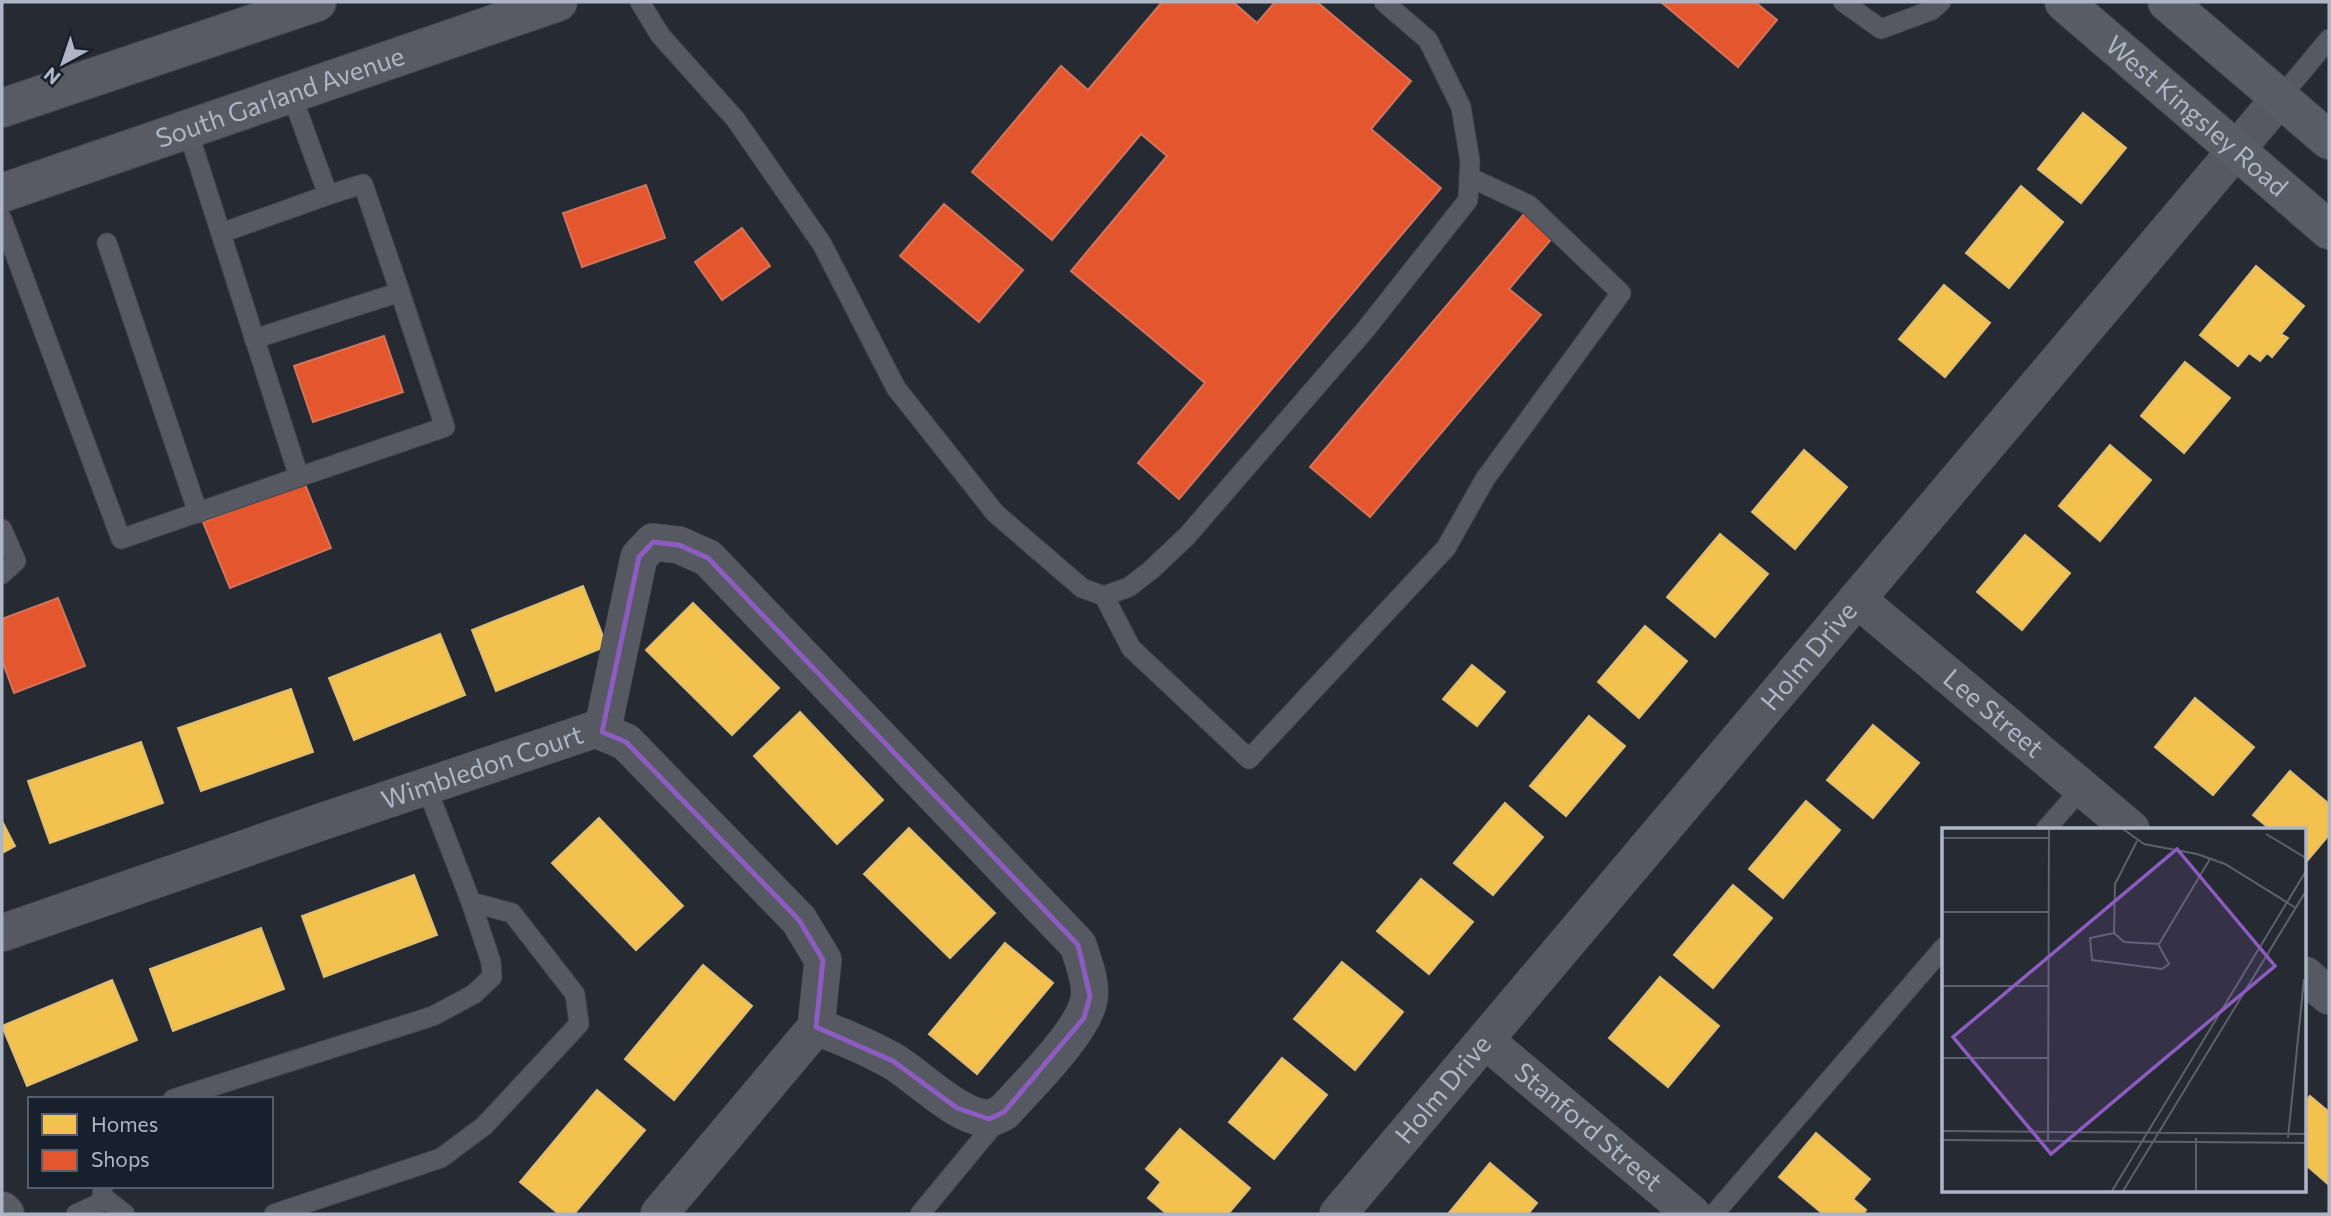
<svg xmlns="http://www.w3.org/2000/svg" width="2331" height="1216" font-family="Commissioner,sans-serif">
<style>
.homes{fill:#f2c14e;stroke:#debd72;stroke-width:2}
.shops{fill:#e4572e;stroke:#d4735b;stroke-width:2}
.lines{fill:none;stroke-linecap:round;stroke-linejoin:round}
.lane-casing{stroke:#42454b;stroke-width:21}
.street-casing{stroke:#42454b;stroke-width:38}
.secondary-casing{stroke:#42454b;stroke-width:40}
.primary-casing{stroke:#43474f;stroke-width:40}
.lane{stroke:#565961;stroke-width:19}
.street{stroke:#565961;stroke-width:37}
.secondary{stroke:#595d66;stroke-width:38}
.primary{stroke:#585b63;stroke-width:38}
.marked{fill:none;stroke:#8d5cc1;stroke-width:5;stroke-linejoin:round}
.labels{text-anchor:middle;stroke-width:7;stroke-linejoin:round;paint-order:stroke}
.street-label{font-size:26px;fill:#aeb5c5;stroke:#19202d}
.inset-road{fill:none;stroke:#5c626d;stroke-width:2}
.view{fill:#8d5cc1;fill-opacity:0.15;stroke:#8d5cc1;stroke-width:3.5}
.inset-edge{fill:none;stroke:#aeb5c5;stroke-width:3.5}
</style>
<rect width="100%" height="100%" fill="#262a32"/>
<g class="homes">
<polygon points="2083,113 2126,148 2081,203 2038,169"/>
<polygon points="2021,186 2063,222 2009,288 1966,253"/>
<polygon points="2256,266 2304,306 2281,334 2288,338 2272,357 2267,353 2260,361 2249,353 2238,366 2200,335"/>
<polygon points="1944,285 1990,323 1945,377 1899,339"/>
<polygon points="2185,362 2230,398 2184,453 2141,416"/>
<polygon points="2110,445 2151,480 2100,541 2059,506"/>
<polygon points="1804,450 1847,487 1795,549 1752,512"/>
<polygon points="1720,534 1768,574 1715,637 1667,597"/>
<polygon points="2025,535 2070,573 2022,630 1977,592"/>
<polygon points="583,586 607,646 496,691 472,630"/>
<polygon points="693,603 779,688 732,735 646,650"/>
<polygon points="1645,626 1687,661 1639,718 1598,682"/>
<polygon points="440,634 465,695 354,740 329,678"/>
<polygon points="1472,665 1505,692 1477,726 1443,699"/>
<polygon points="291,689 313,752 201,791 178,728"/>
<polygon points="2195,698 2254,747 2213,795 2155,747"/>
<polygon points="800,712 883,800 837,844 754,756"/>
<polygon points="1589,716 1625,746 1566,816 1530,786"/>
<polygon points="1873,725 1919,763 1873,818 1827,780"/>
<polygon points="141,742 163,803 50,843 28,781"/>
<polygon points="2290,771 2329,804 2329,835 2307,861 2305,859 2305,829 2270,829 2253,815"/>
<polygon points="1806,801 1840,830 1783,898 1749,869"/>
<polygon points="1505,803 1543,837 1493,895 1454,863"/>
<polygon points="599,818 683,906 636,950 552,863"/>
<polygon points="2,821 15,846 2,853"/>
<polygon points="909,828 995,913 950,958 864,874"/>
<polygon points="414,875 437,935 324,977 302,916"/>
<polygon points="1421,879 1473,922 1429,974 1377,931"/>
<polygon points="1733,885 1772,918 1713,988 1674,955"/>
<polygon points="261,928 284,989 173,1031 150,969"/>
<polygon points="1005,943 1053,983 977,1074 929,1034"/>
<polygon points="1342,962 1403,1012 1355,1070 1294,1019"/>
<polygon points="703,965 752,1006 674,1100 625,1059"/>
<polygon points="1660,977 1719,1026 1668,1087 1609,1038"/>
<polygon points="112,980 137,1040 27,1086 2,1026"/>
<polygon points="1282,1058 1327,1095 1274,1159 1229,1122"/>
<polygon points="597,1090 645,1130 574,1214 559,1214 520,1182"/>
<polygon points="2310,1096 2329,1112 2329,1185 2305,1164 2305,1102"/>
<polygon points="1180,1129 1250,1188 1228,1214 1167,1214 1148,1198 1161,1182 1146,1169"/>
<polygon points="1816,1133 1870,1179 1853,1199 1866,1210 1863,1214 1823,1214 1779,1177"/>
<polygon points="1490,1163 1537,1203 1528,1214 1448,1214"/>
</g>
<g class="shops">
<polygon points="1162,2 1233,2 1257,23 1275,2 1317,2 1411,81 1371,129 1441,188 1179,499 1138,463 1205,383 1071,271 1167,156 1141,134 1052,240 972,172 1061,66 1088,90"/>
<polygon points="1661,2 1755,2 1777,20 1738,67"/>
<polygon points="646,185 665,238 582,267 563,213"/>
<polygon points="944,204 1023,270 979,322 900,256"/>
<polygon points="1525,213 1553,237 1509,289 1541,315 1370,517 1310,467"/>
<polygon points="742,228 770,266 722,300 695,262"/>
<polygon points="384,336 403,392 313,422 294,366"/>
<polygon points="304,482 331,548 230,588 203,522"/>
<polygon points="58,598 85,666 14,693 2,660 2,619"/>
</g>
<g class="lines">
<g class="lane-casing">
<g id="lane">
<polyline points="640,2 660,35 736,120 822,244 896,388 995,513 1082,588 1104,596 1129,587 1151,570 1187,536 1366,329 1468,200 1470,161 1461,107 1428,40 1384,2"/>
<polyline points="1843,2 1881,29 1932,10 1941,2"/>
<polyline points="2280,98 2329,39"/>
<polyline points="328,195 363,184 400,292"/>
<polyline points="2,219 121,539 299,477 187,128"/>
<polyline points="221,233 328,195 291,93"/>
<polyline points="107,243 198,513"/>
<polyline points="254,339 400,292 445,427 299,477"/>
<polyline points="2,529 16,561 2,574"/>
<polyline points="1104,596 1131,648 1249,759 1446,548 1485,479 1621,293 1529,205 1469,177"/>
<polyline points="2046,829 2082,788"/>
<polyline points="173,1099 433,1016 474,994 492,977 491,962 471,902 426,786"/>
<polyline points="103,1186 102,1196 125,1214"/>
<polyline points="76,1214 107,1200"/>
<polyline points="274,1214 441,1158 484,1126 579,1024 575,994 512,913 471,902"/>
<polyline points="920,1214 1001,1116"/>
<polyline points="1714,1214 1944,947"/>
</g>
</g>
<g class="street-casing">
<g id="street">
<path id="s1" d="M1857,599L2131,829"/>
<path d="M602,732L639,557L653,542L679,545L708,558L1078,945C1083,961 1092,982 1089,999C1084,1031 1027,1086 1004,1112C1000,1114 993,1118 989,1118C960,1120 916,1074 891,1060C867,1047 842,1036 816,1027"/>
<path id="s2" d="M2,933L315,824L596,729L626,742L799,920L823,960L816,1027L659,1214"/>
<polyline points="2305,975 2329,996"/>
<path id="s3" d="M1485,1040L1692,1214"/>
<path id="s4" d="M1338,1214L2280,98"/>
</g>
</g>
<g class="secondary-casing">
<g id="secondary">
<path id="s5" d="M2064,2L2329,230"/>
<polyline points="2167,2 2329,140"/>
<polyline points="2,1211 5,1214"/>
</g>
</g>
<g class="primary-casing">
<g id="primary">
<polyline points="2,108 317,2"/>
<path id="s6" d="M2,193L558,2"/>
</g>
</g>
<use href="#lane" class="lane"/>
<use href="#street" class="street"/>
<use href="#secondary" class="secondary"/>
<use href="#primary" class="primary"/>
</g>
<path class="marked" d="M653,542L679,545L708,558L1078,945L1090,996L1084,1018L1004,1112L989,1119L957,1108L893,1061L816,1027L823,960L799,920L626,742L602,732L639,557Z"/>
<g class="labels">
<g class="street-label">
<text dy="9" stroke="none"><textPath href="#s6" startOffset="294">South Garland Avenue</textPath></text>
<text dy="9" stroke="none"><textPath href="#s5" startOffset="175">West Kingsley Road</textPath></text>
<text dy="9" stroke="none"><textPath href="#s4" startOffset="730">Holm Drive</textPath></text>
<text dy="9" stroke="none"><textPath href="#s1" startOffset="178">Lee Street</textPath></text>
<text dy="9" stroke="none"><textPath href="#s2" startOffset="508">Wimbledon Court</textPath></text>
<text dy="9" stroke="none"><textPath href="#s4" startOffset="163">Holm Drive</textPath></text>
<text dy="9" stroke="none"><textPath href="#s3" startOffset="135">Stanford Street</textPath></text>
</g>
</g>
<g transform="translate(1942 828)">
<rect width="364" height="364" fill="#262a32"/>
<path class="inset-road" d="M181,1L202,16L255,26L283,36L354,80M324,6L364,30M0,10H107M195,13L173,56L172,105L182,114L217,116L268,31M0,84H106M172,105L148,110L150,132L220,141L227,136L216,116M0,158H106M0,230H106M0,303L364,306M346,310L362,151M0,312L364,315M106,313L107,1M170,363L364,43M181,363L364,63M254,363V310"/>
<path class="view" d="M235,21L333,138L109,326L11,209Z"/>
<rect width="364" height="364" class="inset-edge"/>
</g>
<rect width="2331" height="1216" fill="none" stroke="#aeb5c5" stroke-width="7"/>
<rect x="28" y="1097" width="245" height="91" fill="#19202d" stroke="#555c6a" stroke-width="2"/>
<rect x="42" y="1114" width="35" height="21" fill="#f2c14e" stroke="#555c6a" stroke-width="2"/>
<text x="91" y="1132" font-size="21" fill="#aeb5c5">Homes</text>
<rect x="42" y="1150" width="35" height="21" fill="#e4572e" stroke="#555c6a" stroke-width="2"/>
<text x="91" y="1167" font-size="21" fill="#aeb5c5">Shops</text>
<g transform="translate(63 63) rotate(220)" stroke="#19202d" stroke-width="5" paint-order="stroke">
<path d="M0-5L12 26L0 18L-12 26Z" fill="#aeb5c5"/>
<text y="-10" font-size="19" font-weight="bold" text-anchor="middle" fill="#aeb5c5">N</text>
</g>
</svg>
